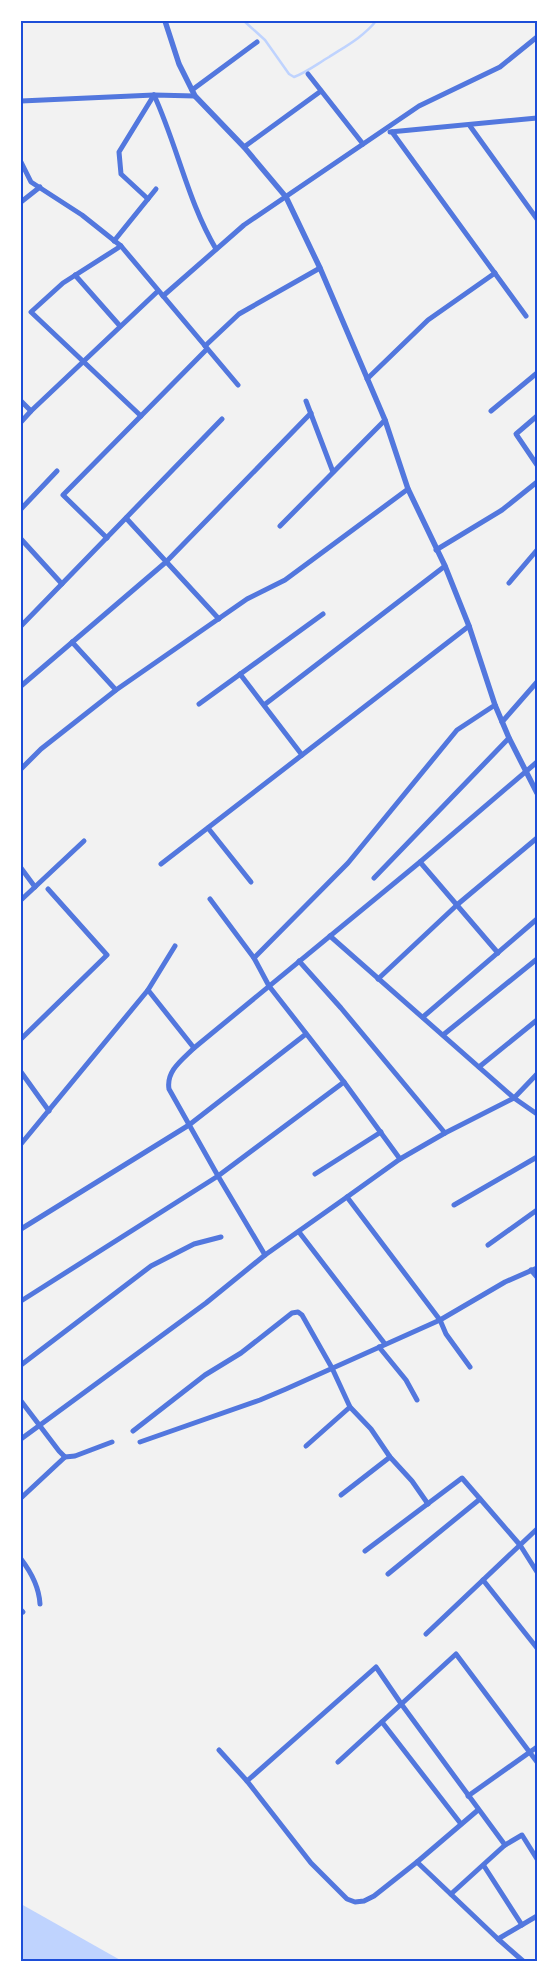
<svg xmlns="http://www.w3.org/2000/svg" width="558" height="1982" font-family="'PT Sans Narrow',sans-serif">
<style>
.water{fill:#bfd3fe}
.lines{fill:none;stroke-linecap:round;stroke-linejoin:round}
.stream{stroke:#bfd3fe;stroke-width:2.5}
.minor{stroke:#5277de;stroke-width:5}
.tertiary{stroke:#5277de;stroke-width:5.5}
.neatline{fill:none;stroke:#1d4ed8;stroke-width:2}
</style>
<rect width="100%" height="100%" fill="#f2f2f2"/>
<polygon class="water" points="21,1904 122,1961 21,1961"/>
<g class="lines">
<path class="stream" d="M244,21L265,40L289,74L294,77C307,72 317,64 329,57C346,46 363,37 376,21"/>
<g class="minor">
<polyline points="308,74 363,144"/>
<polyline points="192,90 257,42"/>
<path d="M154,95C177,145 188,202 216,249"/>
<polyline points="21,101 154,95 195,96"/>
<polyline points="470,126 537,219"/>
<polyline points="390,132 537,118"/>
<polyline points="392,132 526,316"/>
<polyline points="244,147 321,91"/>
<polyline points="21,162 31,182 82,215 121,246 238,385"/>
<polyline points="148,199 121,174 119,152 154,95"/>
<polyline points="21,202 40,187"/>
<polyline points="114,241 156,189"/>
<polyline points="121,246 63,283 31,312 141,416"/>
<polyline points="75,275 120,326"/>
<polyline points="163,296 244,225 419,106 500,67 537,37"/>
<polyline points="205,346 239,314 320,268"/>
<polyline points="367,379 428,320 495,273"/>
<polyline points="21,401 31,411"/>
<polyline points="306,401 333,472"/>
<polyline points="491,411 537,373"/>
<polyline points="537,416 516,434 537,465"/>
<polyline points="21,422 31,411 158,291"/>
<polyline points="21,509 57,471"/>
<polyline points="126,518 219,619"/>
<polyline points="280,526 385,420"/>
<polyline points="107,538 63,495 207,349"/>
<polyline points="21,539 62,584"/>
<polyline points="436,550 502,510 537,482"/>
<polyline points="509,583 537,550"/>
<polyline points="21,626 222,419"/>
<polyline points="72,642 116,690"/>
<polyline points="240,674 302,755"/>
<polyline points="21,686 166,562 311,413"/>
<polyline points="199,704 323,614"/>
<polyline points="264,705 445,566"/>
<polyline points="502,722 537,682"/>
<polyline points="21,769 41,749 116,690 247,599 285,580 408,489"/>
<polyline points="208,828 251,882"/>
<polyline points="420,862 498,953"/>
<polyline points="161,864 469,626"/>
<polyline points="21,868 35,887"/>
<polyline points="374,878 509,738"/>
<polyline points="210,899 254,958 269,986 344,1082 400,1159"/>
<polyline points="21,900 84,841"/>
<polyline points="330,936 514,1098 537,1114"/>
<polyline points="254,958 348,863 457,730 495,705"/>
<polyline points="299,961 341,1008 445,1133"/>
<polyline points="378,979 458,904 537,838"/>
<polyline points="148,990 194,1048"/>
<polyline points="423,1017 537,919"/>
<polyline points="443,1035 537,959"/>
<polyline points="21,1039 107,955 48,889"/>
<polyline points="479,1067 537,1020"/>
<polyline points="21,1072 49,1111"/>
<polyline points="21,1144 148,990 175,946"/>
<polyline points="315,1174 381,1132"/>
<polyline points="347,1197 440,1320 446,1334 470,1367"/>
<polyline points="454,1205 537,1157"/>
<polyline points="21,1229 189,1125 306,1034"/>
<polyline points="299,1232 385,1344"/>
<polyline points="488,1245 537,1210"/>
<path d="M265,1255L218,1176L169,1089C166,1071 182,1060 194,1048L420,862L537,762"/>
<polyline points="531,1270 537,1277"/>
<polyline points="21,1301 218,1176 344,1082"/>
<polyline points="379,1347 406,1380 417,1400"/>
<polyline points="21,1365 151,1266 194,1244 221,1237"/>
<polyline points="21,1401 59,1451 65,1457 75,1456 112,1442"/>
<polyline points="133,1431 205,1375 241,1353 292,1313 298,1312 302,1315 332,1368 350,1407 371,1429 390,1457 412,1481 428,1504"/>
<polyline points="21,1439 206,1303 265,1255 347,1197 400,1159 445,1133 514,1098 537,1074"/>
<polyline points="140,1442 260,1400 286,1389 440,1320 505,1282 537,1268"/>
<polyline points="306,1446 350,1407"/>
<polyline points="341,1495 390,1457"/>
<polyline points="21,1498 65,1457"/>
<polyline points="365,1551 462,1478 520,1545 537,1572"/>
<path d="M21,1559C31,1572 39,1586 40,1604"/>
<polyline points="388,1574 480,1499"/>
<polyline points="483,1580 537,1648"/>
<polyline points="21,1610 23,1612"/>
<polyline points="426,1634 537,1529"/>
<polyline points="382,1722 461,1824"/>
<polyline points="219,1750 247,1781 311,1863 347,1899 355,1902 364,1901 374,1896 417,1862 478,1810"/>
<polyline points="338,1762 456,1654 537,1762"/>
<polyline points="247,1781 376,1667 402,1705 505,1845"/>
<polyline points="468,1796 537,1747"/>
<polyline points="417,1862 498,1939 523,1961"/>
<polyline points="484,1866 522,1925"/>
<polyline points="451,1894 505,1845 522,1835 537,1859"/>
<polyline points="498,1939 537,1916"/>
</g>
<polyline class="tertiary" points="165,21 179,64 195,96 244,147 286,197 320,268 385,420 408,489 445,566 469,626 495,705 509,738 537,793"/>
</g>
<rect width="558" height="1982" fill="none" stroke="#ffffff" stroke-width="45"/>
<rect x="22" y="22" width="514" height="1938" class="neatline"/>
</svg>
